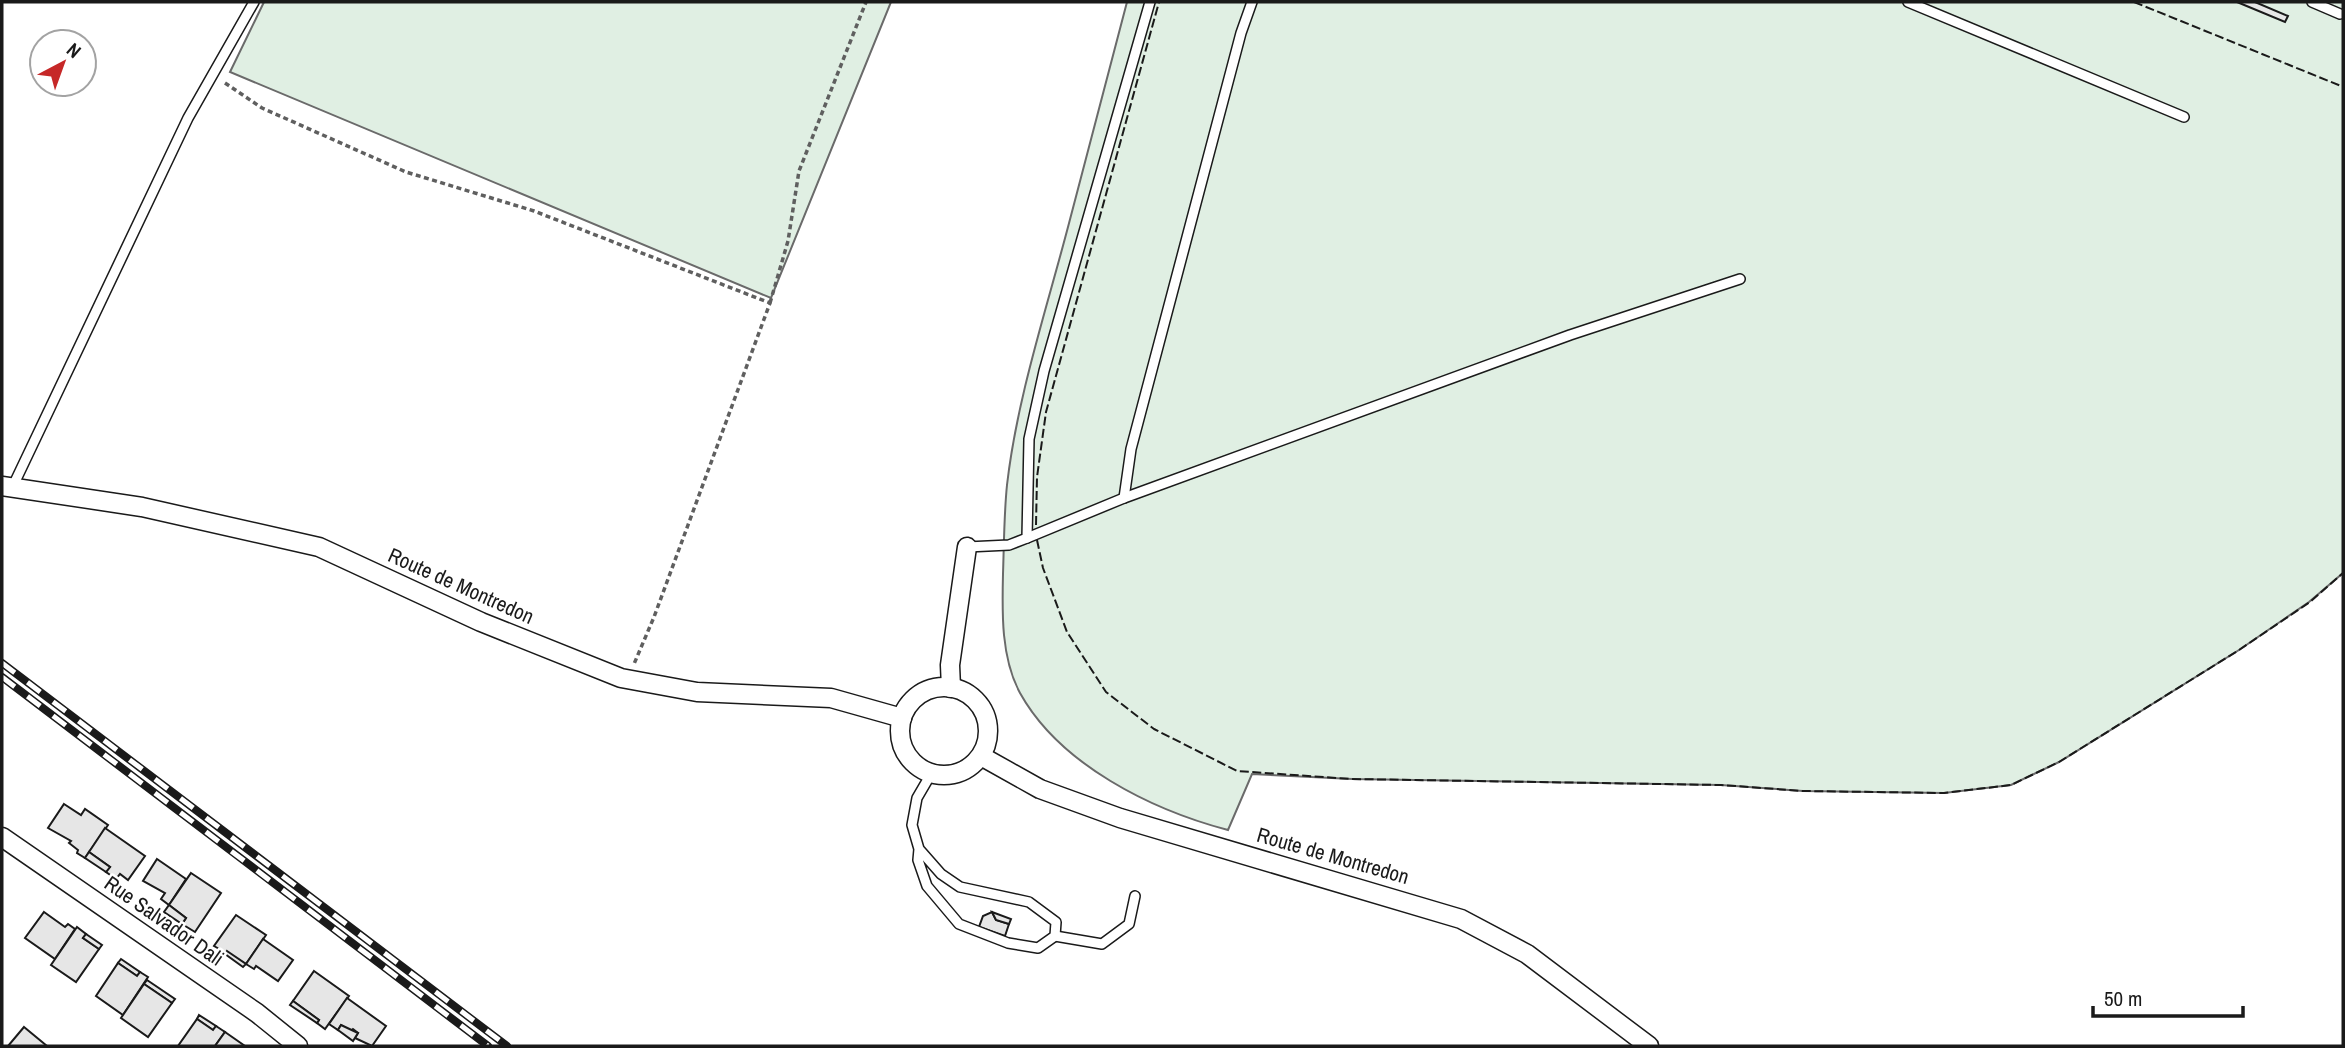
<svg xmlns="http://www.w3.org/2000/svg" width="2345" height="1048" font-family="'Archivo Narrow',sans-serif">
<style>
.green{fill:#e0efe3;stroke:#6a6a6a;stroke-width:2}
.building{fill:#e6e6e6;stroke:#1a1a1a;stroke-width:2}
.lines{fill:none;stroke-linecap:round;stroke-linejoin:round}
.lane-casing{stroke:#1a1a1a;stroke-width:12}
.street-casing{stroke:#1a1a1a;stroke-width:21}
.path{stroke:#5f5f5f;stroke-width:3.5;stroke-dasharray:5 3.5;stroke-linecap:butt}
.lane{stroke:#fff;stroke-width:9}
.street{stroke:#fff;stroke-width:18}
.rail-casing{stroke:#1a1a1a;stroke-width:8}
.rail{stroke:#fff;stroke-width:5;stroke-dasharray:16;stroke-linecap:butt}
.fence{stroke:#1a1a1a;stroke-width:2;stroke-dasharray:9 3.5;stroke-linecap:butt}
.labels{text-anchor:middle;stroke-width:5;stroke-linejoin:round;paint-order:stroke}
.street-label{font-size:21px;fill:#1a1a1a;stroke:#fff}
</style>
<rect width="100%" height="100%" fill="#fff"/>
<g class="green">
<polygon points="264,2 891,2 771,298 230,72"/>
<path d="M1127,2H2343V573L2309,602L2239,650L2059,762L2011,785L1944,793L1803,791L1721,785L1352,779L1252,774L1228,830C1152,810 1060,765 1020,693C1001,658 1002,613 1003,574C1004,545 1004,514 1007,485C1017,398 1046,311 1068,227C1088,152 1107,77 1127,2Z"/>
</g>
<g class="building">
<polygon points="2237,2 2255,2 2288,16 2285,22"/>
<polygon points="64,804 81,815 85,809 108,825 85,858 77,853 78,850 69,843 71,841 48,828"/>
<polygon points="105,828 145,856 128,880 120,874 116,879 106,872 110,867 89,852"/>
<polygon points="89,852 110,867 106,872 85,858"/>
<polygon points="157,859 186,879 169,905 161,899 165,893 143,881"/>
<polygon points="191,873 221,893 195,932 182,924 186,918 169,905"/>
<polygon points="169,905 186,918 182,924 164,912"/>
<polygon points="44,912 65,927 68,924 75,929 55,959 25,938"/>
<polygon points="992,912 996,920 1009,924 1005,936 979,927 983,916"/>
<polygon points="992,912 1011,919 1009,924 996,920"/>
<polygon points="236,915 266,935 246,964 214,946"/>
<polygon points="77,927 86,934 83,938 99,949 76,982 51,965"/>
<polygon points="86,934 102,945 99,949 83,938"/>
<polygon points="263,939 293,960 278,981 256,966 254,969 246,964"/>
<polygon points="227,951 246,964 243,967 225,954"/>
<polygon points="121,959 140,972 137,976 118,963"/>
<polygon points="118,963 137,976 140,972 148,977 123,1015 96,996"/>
<polygon points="314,971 349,996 325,1029 317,1023 319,1020 293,1001"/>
<polygon points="147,980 175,999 172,1003 144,984"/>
<polygon points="144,984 172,1003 148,1037 121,1018"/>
<polygon points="347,998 386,1026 372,1046 355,1038 358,1033 353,1029 351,1031 341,1025 338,1030 329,1024"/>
<polygon points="293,1001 319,1020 317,1023 290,1005"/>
<polygon points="199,1015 216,1026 213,1030 197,1019"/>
<polygon points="197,1019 213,1030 216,1026 225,1032 215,1046 178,1046"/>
<polygon points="341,1025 358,1033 353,1041 338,1030"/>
<polygon points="24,1027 47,1046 8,1046"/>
<polygon points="225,1032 245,1046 215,1046"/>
</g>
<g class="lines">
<g class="lane-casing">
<g id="lane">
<polyline points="1908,2 2184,117"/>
<polyline points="2312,2 2340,14"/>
<polyline points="12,488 188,118 254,2"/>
<polyline points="1124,498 1131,449 1241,33 1252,2"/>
<polyline points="1027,538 1124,498 1570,335 1740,279"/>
<polyline points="967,547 1009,545 1027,538 1029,439 1044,371 1150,2"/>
<polyline points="919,849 941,874 960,887 1029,902 1056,922 1055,936 1038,948 1008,943 959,924 927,886 918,860 919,849 912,825 917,798 931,774"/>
<polyline points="1055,936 1102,944 1129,924 1135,896"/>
</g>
</g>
<g class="street-casing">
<g id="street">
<polyline points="2,486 142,507 319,547 481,622 621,678 697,692 831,698 902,718"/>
<circle cx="944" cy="731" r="44"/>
<polyline points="951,688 950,665 967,547"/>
<polyline points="981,756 1040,789 1120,818 1461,919 1527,954 1649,1046"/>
<polyline points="2,837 257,1013 298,1046"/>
</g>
</g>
<g class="path">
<polyline points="225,83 262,108 406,172 534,211 770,303 654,617 634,664"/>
<polyline points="770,303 788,241 799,171 866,2"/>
</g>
<use href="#lane" class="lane"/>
<use href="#street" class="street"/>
<g class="rail-casing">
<g id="rail">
<polyline points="2,663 507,1046"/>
<polyline points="2,677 488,1046"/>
</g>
</g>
<use href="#rail" class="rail"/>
<g class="fence">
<polyline points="2134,2 2341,86"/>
<polyline points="1036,525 1037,477 1046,412 1159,2"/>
<polyline points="1037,540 1043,568 1067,632 1106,692 1154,729 1237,771 1352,779 1721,785 1803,791 1944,793 2011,785 2059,762 2239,650 2310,602 2343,573"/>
</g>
</g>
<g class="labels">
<g class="street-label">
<text transform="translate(461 586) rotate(24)" y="7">Route de Montredon</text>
<text transform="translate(1333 856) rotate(16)" y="7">Route de Montredon</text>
<text transform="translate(164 921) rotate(35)" y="7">Rue Salvador Dali</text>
</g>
</g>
<rect width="2345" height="1048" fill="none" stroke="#1a1a1a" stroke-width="7"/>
<g transform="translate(63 63) rotate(41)"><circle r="33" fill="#ffffff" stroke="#a3a3a3" stroke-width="2"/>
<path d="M0-5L12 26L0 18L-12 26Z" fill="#c62828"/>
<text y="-10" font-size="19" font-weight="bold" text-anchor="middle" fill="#1a1a1a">N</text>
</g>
<path d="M2093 1006v10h150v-10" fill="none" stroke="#1a1a1a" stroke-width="3.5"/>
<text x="2104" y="1006" font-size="21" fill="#1a1a1a" stroke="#ffffff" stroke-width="5" paint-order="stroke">50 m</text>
</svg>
